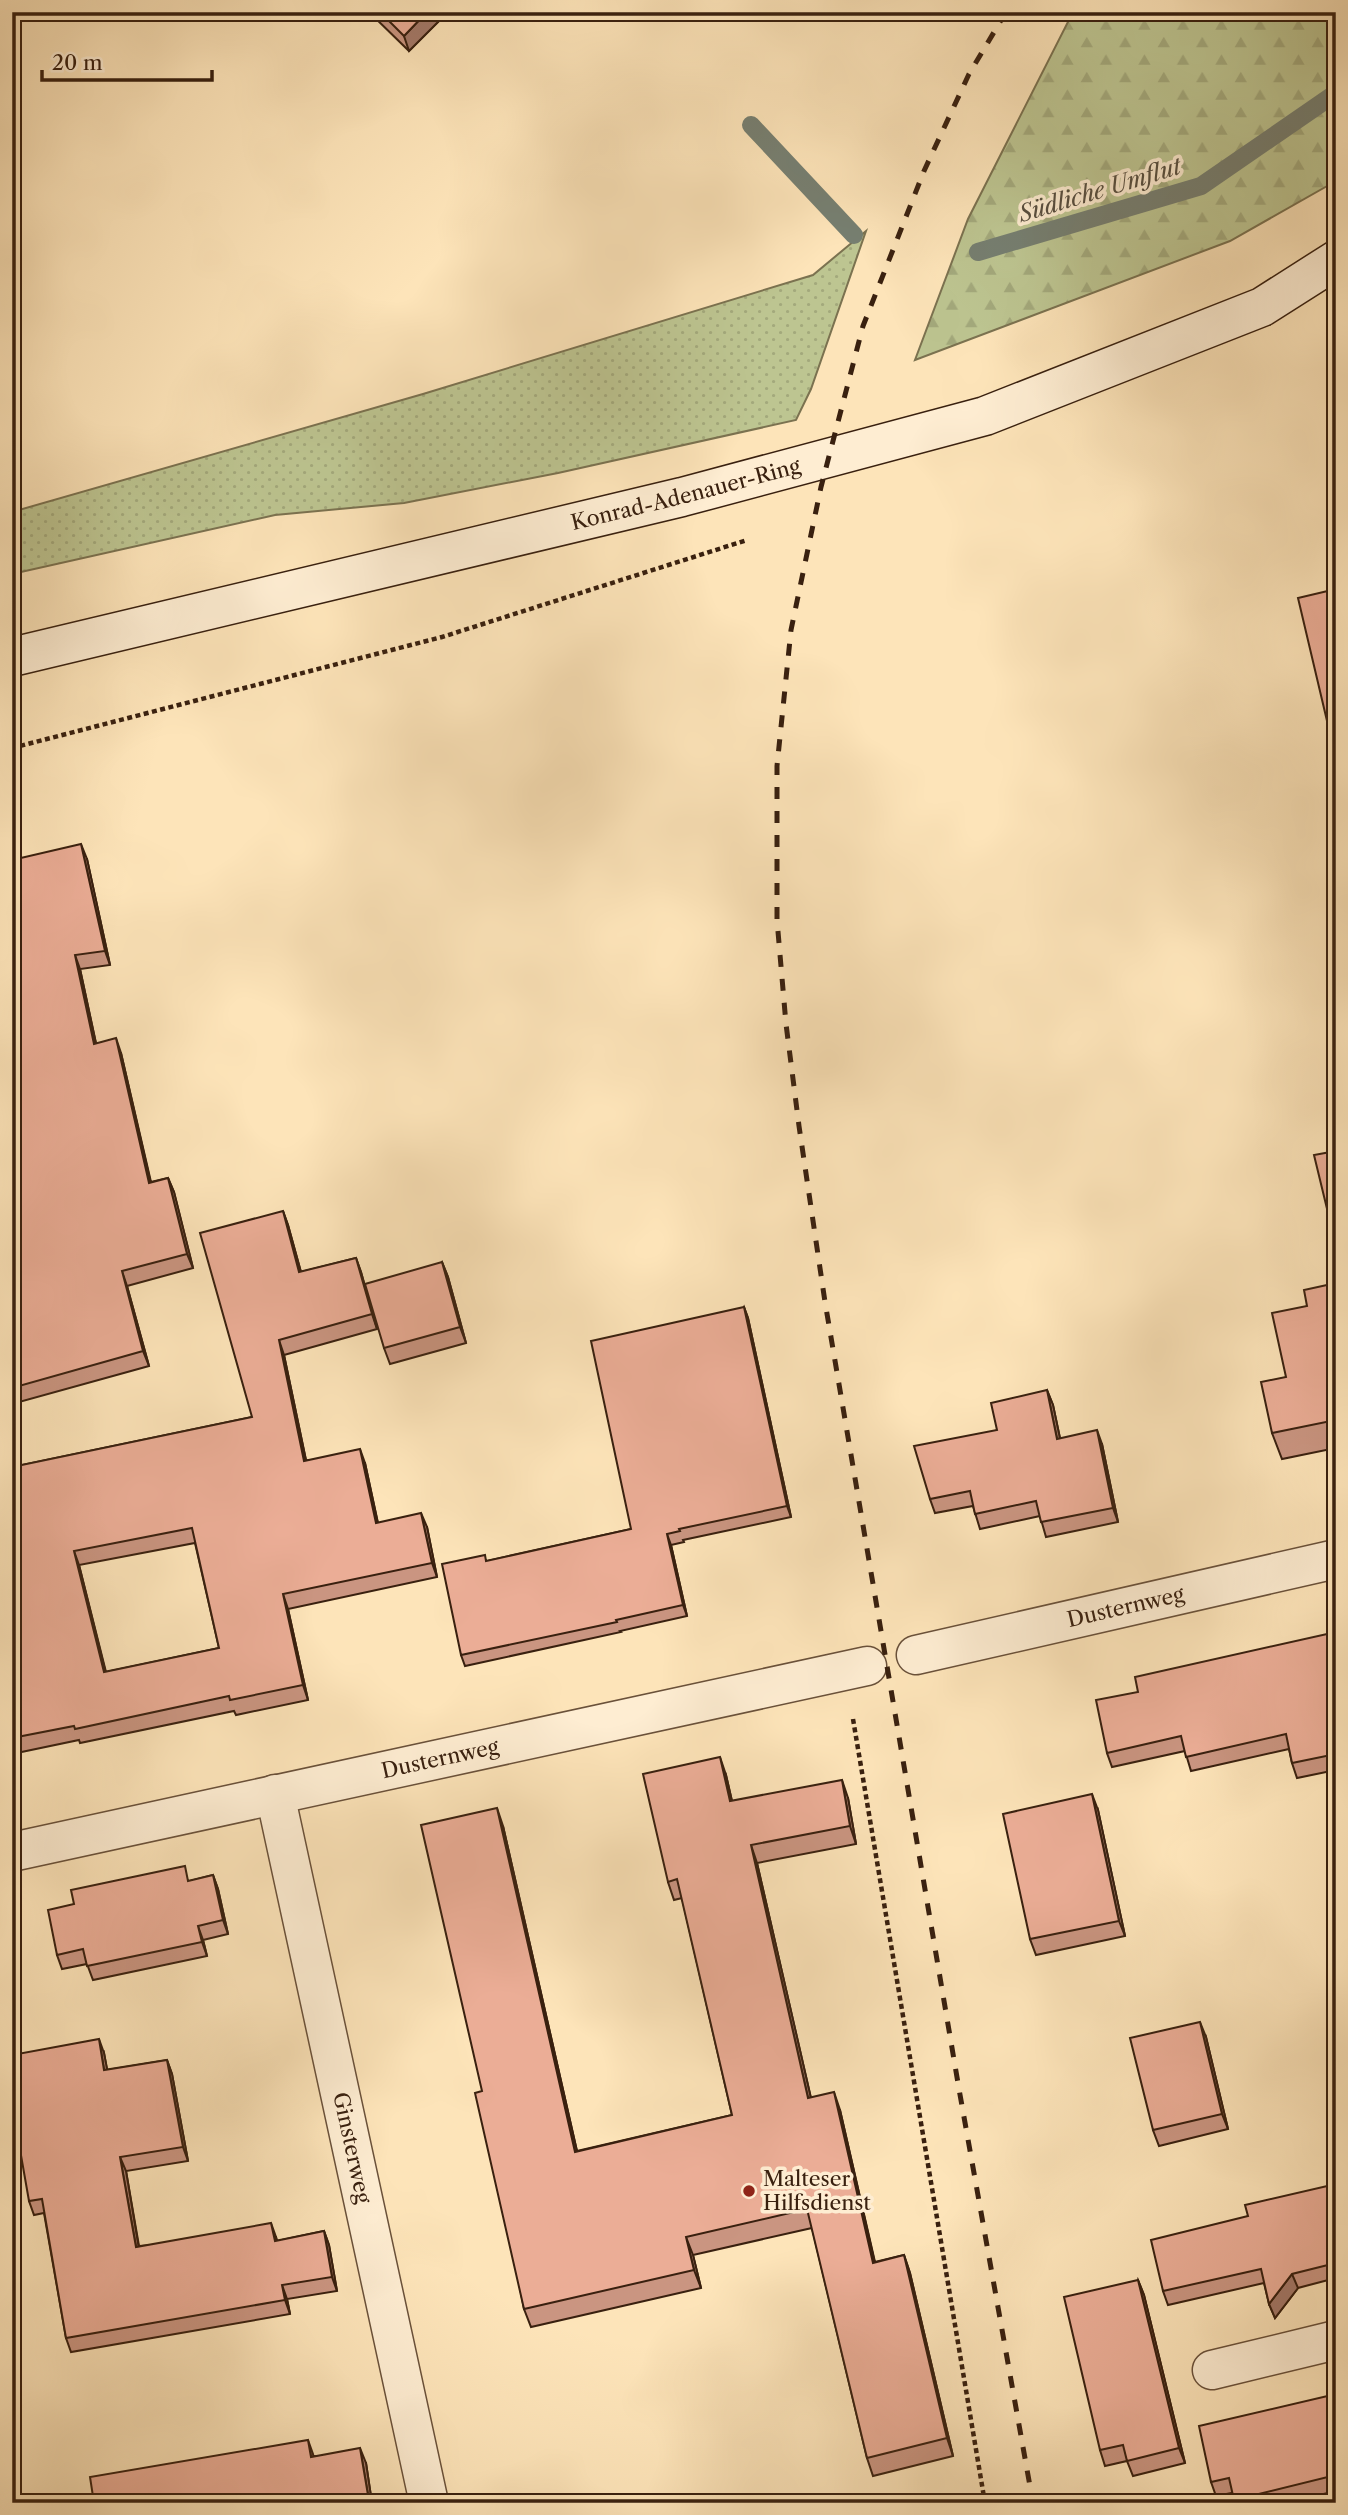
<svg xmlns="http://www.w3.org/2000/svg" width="1348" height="2515" font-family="'Libre Caslon Text',serif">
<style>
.grass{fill:url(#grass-dots);stroke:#7b7250;stroke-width:2}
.forest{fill:url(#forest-firs);stroke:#7b7250;stroke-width:2}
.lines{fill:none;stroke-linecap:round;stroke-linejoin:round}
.stream{stroke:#767f71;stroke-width:18}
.street-casing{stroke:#6a513a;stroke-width:41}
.secondary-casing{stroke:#39200f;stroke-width:41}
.path{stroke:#39200f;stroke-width:4.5;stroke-dasharray:5 3.5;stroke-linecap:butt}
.street{stroke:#feedd2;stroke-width:38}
.secondary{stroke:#feedd2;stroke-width:38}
.rail{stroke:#39200f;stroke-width:5;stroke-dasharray:12 12;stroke-linecap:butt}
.wall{fill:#ca9581;stroke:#39200f;stroke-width:2;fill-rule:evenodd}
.shaded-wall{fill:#a47969;stroke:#39200f;stroke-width:2}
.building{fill:#ebad96;stroke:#39200f;stroke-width:2;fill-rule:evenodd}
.poi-dot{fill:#8f2418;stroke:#feedd2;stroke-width:2.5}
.labels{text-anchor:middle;stroke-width:7;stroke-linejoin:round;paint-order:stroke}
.street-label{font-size:21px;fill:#39200f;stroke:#feedd2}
.poi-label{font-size:21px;fill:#39200f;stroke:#feedd2;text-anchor:start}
.water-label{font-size:23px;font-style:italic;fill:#584f40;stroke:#feedd2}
</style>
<defs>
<pattern id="grass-dots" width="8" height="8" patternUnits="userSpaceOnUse" patternTransform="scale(1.75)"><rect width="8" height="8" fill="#bdc591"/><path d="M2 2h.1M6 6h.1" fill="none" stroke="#a3a97c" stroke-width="1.8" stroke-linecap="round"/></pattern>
<pattern id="forest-firs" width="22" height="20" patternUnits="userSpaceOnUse" patternTransform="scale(1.75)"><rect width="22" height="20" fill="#bdc591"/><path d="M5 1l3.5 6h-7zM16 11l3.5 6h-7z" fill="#a3a97c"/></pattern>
</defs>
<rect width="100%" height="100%" fill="#fde4b9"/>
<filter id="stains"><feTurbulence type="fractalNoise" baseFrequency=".00286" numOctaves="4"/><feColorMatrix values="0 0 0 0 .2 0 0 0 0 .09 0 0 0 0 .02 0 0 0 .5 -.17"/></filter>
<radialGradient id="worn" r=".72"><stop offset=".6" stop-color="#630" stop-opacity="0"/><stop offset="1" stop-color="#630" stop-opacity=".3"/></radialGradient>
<polygon class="grass" points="866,231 811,389 796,420 558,473 404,503 275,515 12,574 12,512 423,394 813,275"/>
<polygon class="forest" points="1073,12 1336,12 1336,181 1230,241 915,360 968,219"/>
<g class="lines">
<g class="stream">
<polyline points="751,125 854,235"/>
<polyline points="978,252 1201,186 1336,93"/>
</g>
<g class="street-casing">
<g id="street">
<path id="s1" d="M916,1655L1336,1559"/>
<path id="s2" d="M275,1794L429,2503"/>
<path id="s3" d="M12,1852L867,1666"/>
<polyline points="1212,2370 1336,2340"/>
</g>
</g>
<g class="secondary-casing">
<g id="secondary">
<path id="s4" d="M12,657L682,497L985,416L1262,307L1336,260"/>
</g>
</g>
<g class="path">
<polyline points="12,748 442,637 747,540"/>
<polyline points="853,1719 985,2503"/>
</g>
<use href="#street" class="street"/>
<use href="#secondary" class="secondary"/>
<polyline class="rail" points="1006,12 969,74 924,171 863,326 821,487 791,630 777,766 777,920 786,1024 799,1126 825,1302 959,2089 1033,2503"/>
</g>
<g class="wall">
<polygon points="369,12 448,12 409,51"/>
<polygon points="87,859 110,965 80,969 96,1043 121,1053 151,1182 168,1178 174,1192 193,1268 127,1286 149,1366 12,1404 12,860"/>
<path d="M283,1211L288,1225L301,1272L356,1258L361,1272L377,1329L284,1355L306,1460L365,1463L378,1523L427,1527L437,1577L288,1609L308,1700L236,1715L234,1711L80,1743L79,1740L12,1754V1467L252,1417ZM195,1543L219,1648L106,1672L79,1565Z"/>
<polygon points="442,1262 448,1277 466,1343 390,1364 384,1348"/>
<polygon points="1336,1283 1336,1448 1282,1459 1272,1433 1286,1377 1307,1306"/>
<polygon points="744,1307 748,1318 791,1517 683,1540 684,1542 671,1545 687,1616 620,1631 621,1632 465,1666 461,1655 487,1561 631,1529"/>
<polygon points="1047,1390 1053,1405 1060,1438 1102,1444 1118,1522 1046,1537 1040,1516 980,1529 973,1506 935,1513 930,1499 997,1430"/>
<polygon points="1336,1632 1336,1770 1297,1778 1292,1763 1289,1749 1191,1771 1185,1751 1112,1767 1107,1753 1138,1692"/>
<polygon points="726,1775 732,1801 848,1798 856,1844 757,1863 811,2098 840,2110 875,2262 904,2255 910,2273 953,2456 873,2476 867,2458 812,2228 693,2255 701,2288 531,2327 524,2309 482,2091 503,1826 577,2151 732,2115 682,1898 674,1900 668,1882"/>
<polygon points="1098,1810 1125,1936 1036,1955 1030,1939"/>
<polygon points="213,1875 218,1889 228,1934 203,1940 207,1956 93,1980 87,1964 62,1969 57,1955 190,1881"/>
<polygon points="1206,2037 1228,2129 1159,2146 1153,2130"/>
<polygon points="104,2053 107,2070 167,2060 172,2074 188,2161 126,2171 139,2246 276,2237 277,2241 324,2231 329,2245 337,2291 287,2299 290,2314 71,2352 66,2338 44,2213 34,2215 29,2201"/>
<polygon points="1336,2174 1336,2278 1298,2288 1275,2318 1269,2304 1264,2283 1168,2305 1163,2291 1248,2216 1336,2184"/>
<polygon points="1138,2280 1144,2295 1185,2463 1133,2476 1127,2461 1105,2466 1100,2450"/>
<polygon points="1336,2394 1336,2491 1286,2503 1235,2503 1232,2493 1216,2496 1211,2482"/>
<polygon points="314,2456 366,2463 372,2503 94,2503"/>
</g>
<g class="shaded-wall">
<polygon points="12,12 21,12 12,23"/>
<polygon points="427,12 448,12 409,51 404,36"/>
<polygon points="81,844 87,859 110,965 105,951"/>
<polygon points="75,955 80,969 99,1058 94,1044"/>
<polygon points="116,1038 121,1053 154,1197 149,1183"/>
<polygon points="168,1178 174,1192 193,1268 187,1254"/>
<polygon points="283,1211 288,1225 305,1287 299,1272"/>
<polygon points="356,1258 361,1272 377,1329 372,1314"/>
<polygon points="442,1262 448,1277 466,1343 460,1327"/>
<polygon points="122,1271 127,1286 149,1366 143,1351"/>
<polygon points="744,1307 748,1318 791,1517 787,1506"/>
<polygon points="279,1340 284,1355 309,1475 304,1461"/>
<polygon points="1047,1390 1053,1405 1063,1453 1057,1439"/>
<polygon points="1097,1430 1102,1444 1118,1522 1113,1508"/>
<polygon points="360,1449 365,1463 381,1538 376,1523"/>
<polygon points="421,1513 427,1527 437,1577 432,1563"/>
<polygon points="667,1534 671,1545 687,1616 683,1605"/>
<polygon points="74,1551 79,1565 109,1686 104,1672"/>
<polygon points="283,1594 288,1609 308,1700 303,1685"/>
<polygon points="720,1757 726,1775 736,1819 730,1801"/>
<polygon points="842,1780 848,1798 856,1844 850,1826"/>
<polygon points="1092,1794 1098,1810 1125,1936 1119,1921"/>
<polygon points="497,1808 503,1826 581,2169 575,2152"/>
<polygon points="751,1845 757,1863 815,2116 808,2098"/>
<polygon points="213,1875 218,1889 228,1934 223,1920"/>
<polygon points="198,1926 203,1940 207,1956 202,1942"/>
<polygon points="1200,2022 1206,2037 1228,2129 1222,2114"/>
<polygon points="99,2039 104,2053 110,2084 104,2070"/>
<polygon points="167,2060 172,2074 188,2161 183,2147"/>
<polygon points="834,2092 840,2110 879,2281 873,2263"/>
<polygon points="120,2157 126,2171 141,2261 136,2247"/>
<polygon points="271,2223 276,2237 280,2255 275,2241"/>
<polygon points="324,2231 329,2245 337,2291 332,2277"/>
<polygon points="686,2237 693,2255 701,2288 694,2270"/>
<polygon points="904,2255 910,2273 953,2456 947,2438"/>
<polygon points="1292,2274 1298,2288 1275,2318 1269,2304"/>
<polygon points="1138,2280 1144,2295 1185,2463 1179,2448"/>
<polygon points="282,2285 287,2299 290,2314 285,2300"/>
<polygon points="308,2440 313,2454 316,2471 311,2457"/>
<polygon points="360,2448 366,2463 372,2503 371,2503 368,2495"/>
</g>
<g class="building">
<polygon points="380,12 427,12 404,36"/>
<polygon points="1336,589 1336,759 1298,598"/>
<polygon points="81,844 105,951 75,955 94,1044 116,1038 149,1183 168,1178 187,1254 122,1271 143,1351 12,1388 12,860"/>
<polygon points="1336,1151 1336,1246 1314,1155"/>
<path d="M283,1211L299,1272L356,1258L372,1314L279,1340L304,1461L360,1449L376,1523L421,1513L432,1563L283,1594L303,1685L230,1700L229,1696L75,1729L74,1726L12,1738V1467L252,1417L200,1233ZM192,1528L219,1648L104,1672L74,1551Z"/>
<polygon points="442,1262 460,1327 384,1348 365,1284"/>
<polygon points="1336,1283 1336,1420 1272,1433 1261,1382 1286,1377 1272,1313 1307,1306 1304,1290"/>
<polygon points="744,1307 787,1506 679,1529 680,1531 667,1534 683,1605 616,1620 617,1622 461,1655 442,1564 485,1555 486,1561 631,1529 591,1341"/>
<polygon points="1047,1390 1057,1439 1097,1430 1113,1508 1041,1522 1036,1501 975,1514 970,1491 930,1499 914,1446 997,1430 991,1403"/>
<polygon points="1336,1632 1336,1754 1292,1763 1286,1734 1186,1757 1181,1736 1107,1753 1096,1700 1138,1692 1135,1677"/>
<polygon points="720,1757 730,1801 842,1780 850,1826 751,1845 808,2098 834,2092 873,2263 904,2255 947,2438 867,2458 807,2209 686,2237 694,2270 524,2309 475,2093 482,2091 421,1825 497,1808 575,2152 732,2115 677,1879 668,1882 643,1774"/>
<polygon points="1092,1794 1119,1921 1030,1939 1003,1814"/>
<polygon points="185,1866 188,1881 213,1875 223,1920 198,1926 202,1942 87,1966 83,1949 57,1955 48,1910 74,1904 71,1890"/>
<polygon points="1200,2022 1222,2114 1153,2130 1130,2038"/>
<polygon points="99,2039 104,2070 167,2060 183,2147 120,2157 136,2247 271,2223 275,2241 324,2231 332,2277 282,2285 285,2300 66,2338 42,2199 29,2201 12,2104 12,2055"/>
<polygon points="1334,2174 1336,2174 1336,2263 1292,2274 1269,2304 1261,2269 1163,2291 1151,2240 1248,2216 1245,2205 1336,2184"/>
<polygon points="1138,2280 1179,2448 1127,2461 1123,2445 1100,2450 1064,2297"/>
<polygon points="1336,2394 1336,2475 1234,2500 1229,2478 1211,2482 1199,2426"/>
<polygon points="308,2440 311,2457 360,2448 368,2495 319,2503 94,2503 90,2477"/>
</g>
<circle class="poi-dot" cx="749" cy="2191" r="7"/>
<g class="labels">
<g class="street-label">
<text dy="7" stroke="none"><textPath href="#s4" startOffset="693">Konrad-Adenauer-Ring</textPath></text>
<text dy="7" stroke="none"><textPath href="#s1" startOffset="215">Dusternweg</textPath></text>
<text dy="7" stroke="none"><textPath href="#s3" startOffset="438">Dusternweg</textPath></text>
<text dy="7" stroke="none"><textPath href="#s2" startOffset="362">Ginsterweg</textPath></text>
</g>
<g class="poi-label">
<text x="763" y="2186">Malteser<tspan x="763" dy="24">Hilfsdienst</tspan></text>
</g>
<g class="water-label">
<text transform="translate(1100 190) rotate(-17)" y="8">Südliche Umflut</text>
</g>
</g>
<rect width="1348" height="2515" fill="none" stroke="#fde4b9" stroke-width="42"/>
<rect x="14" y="14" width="1320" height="2487" fill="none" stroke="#39200f" stroke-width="3.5"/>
<rect x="21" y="21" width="1306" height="2473" fill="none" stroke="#39200f" stroke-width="2"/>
<path d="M42 70v10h170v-10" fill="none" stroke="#39200f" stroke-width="3.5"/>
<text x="52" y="70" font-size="21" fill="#39200f" stroke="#feedd2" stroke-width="5" paint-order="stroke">20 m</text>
<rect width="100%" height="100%" filter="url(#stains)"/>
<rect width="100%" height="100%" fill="url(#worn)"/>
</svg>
